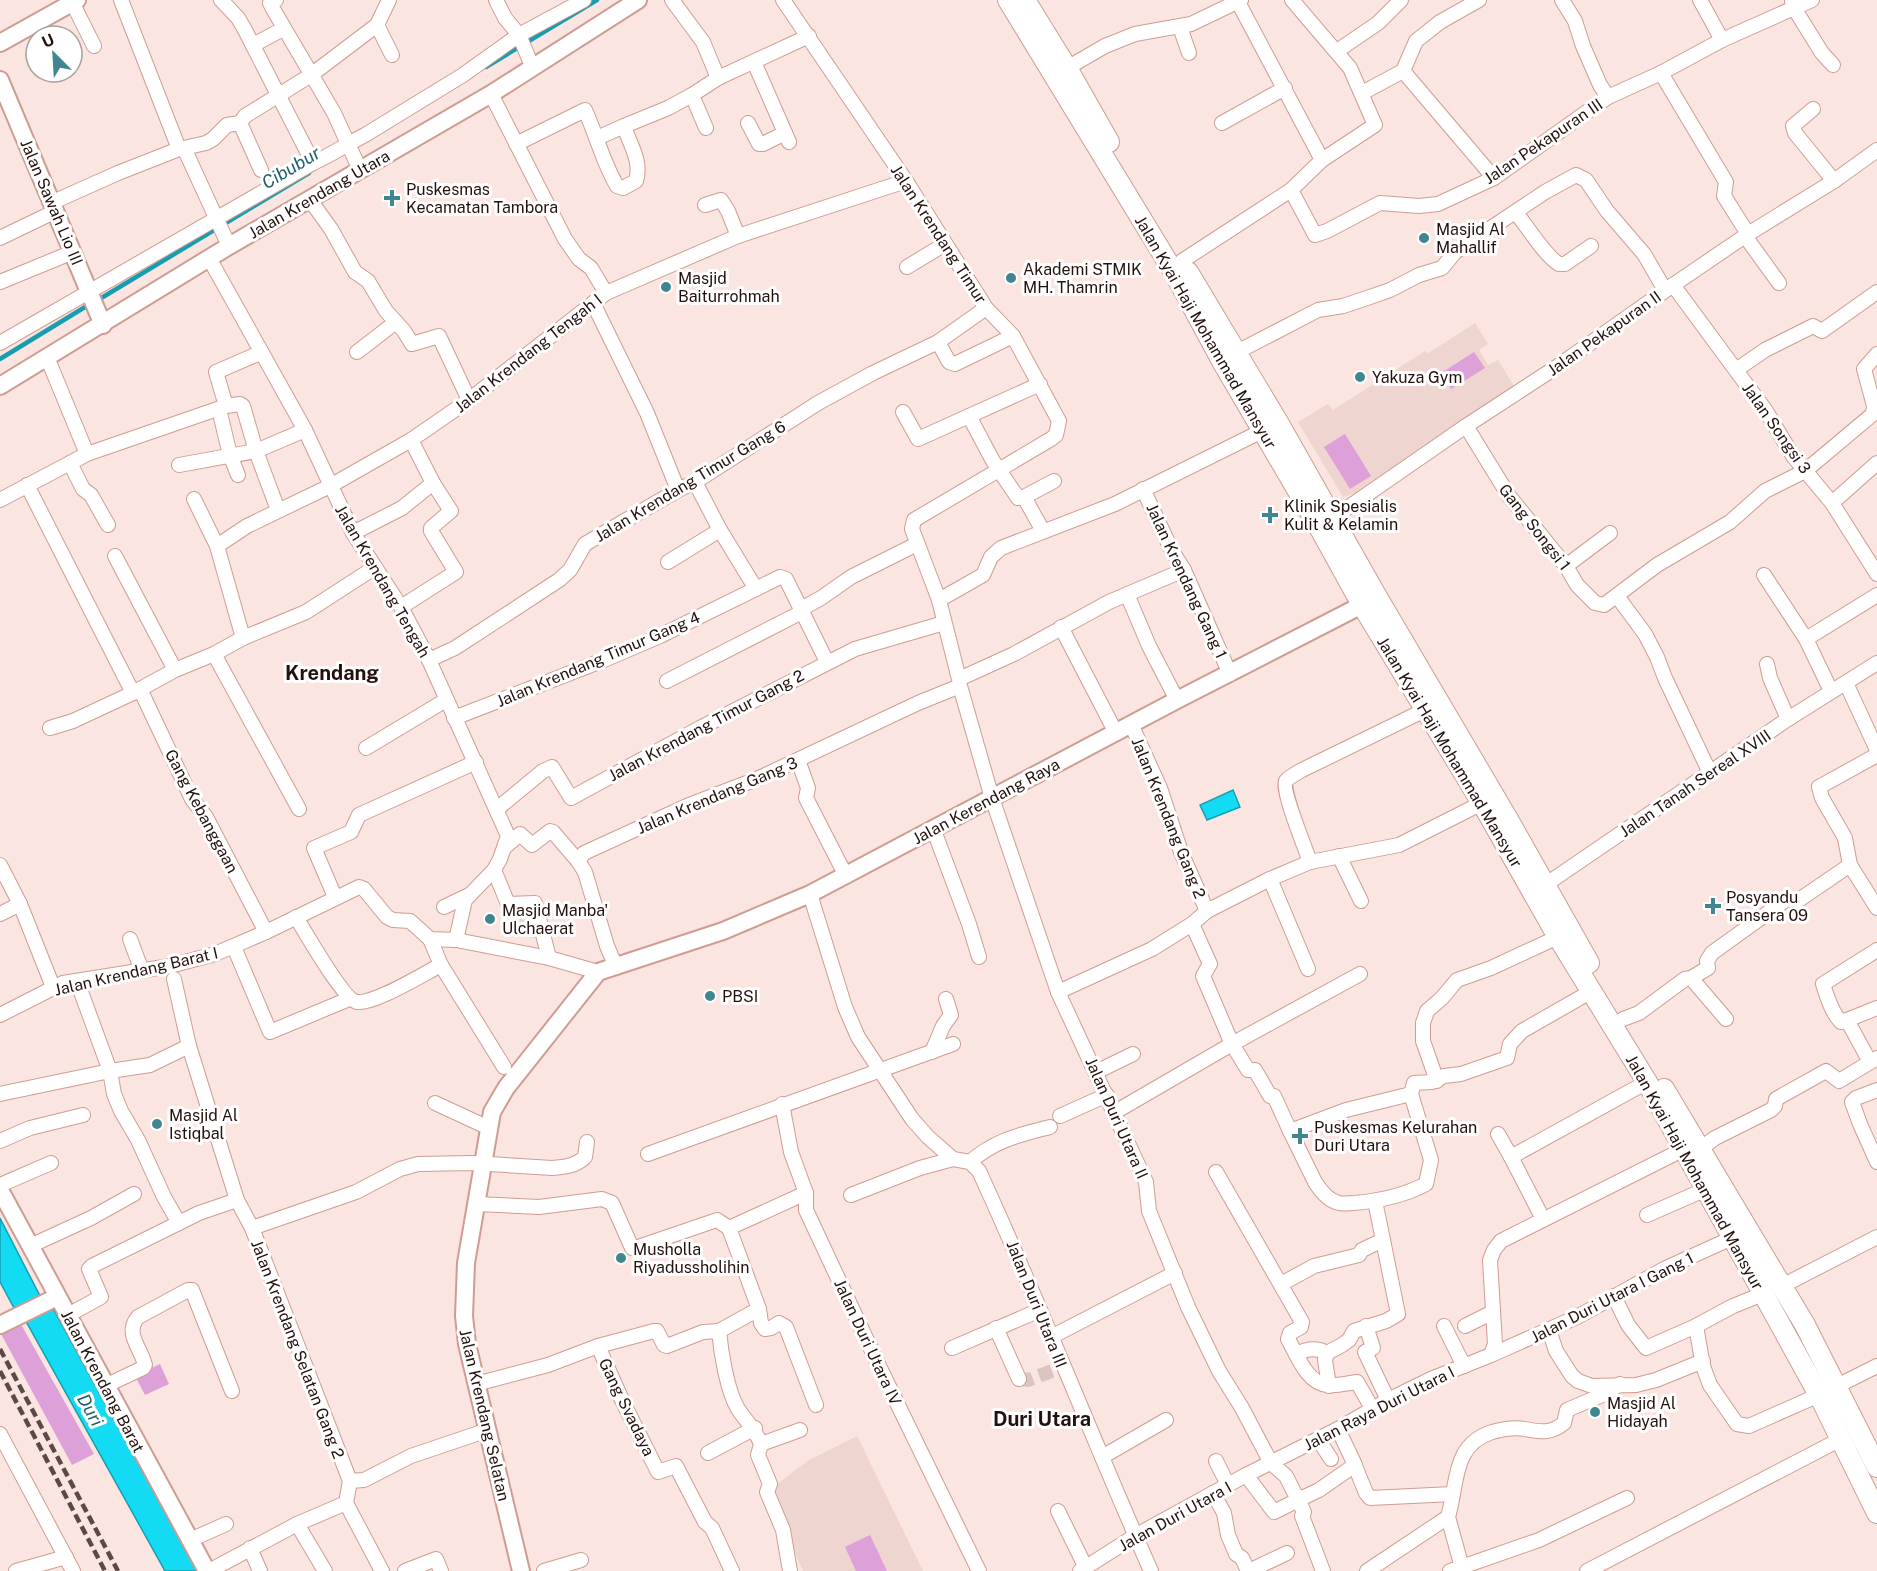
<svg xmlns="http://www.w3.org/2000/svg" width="1877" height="1571" font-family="'Public Sans',sans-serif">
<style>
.built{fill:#eed5d0}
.green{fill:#dea0d8}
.water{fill:#12dbf3;stroke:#179eae;stroke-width:1.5}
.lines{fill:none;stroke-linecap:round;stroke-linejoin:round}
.stream{stroke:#179eae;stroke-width:4.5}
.minor-tunnel{stroke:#dbc5c1;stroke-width:14;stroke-dasharray:14 7;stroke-linecap:butt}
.minor-casing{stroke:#cf9c93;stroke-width:16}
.tertiary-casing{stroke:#cf9c93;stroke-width:20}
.secondary-casing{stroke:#cf9c93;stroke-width:22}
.minor{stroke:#fff;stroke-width:14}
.tertiary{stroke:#fff;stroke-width:16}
.secondary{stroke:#fff;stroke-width:20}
.rail{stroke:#5c4946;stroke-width:4.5;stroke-dasharray:9 4.5;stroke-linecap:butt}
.poi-dot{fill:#408691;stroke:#fff;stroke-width:2}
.labels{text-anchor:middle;stroke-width:6;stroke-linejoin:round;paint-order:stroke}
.street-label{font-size:16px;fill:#23110e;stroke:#fff}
.poi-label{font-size:16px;fill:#23110e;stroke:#fff;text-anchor:start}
.water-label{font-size:18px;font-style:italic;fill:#1c616b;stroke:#fff}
.quarter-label{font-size:20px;font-weight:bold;fill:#23110e;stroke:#fff}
</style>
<rect width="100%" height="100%" fill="#fbe5e1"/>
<g class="built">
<polygon points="1475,323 1488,344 1479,350 1488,365 1498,360 1514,386 1359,492 1343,497 1298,422 1328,404 1333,410 1425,351 1427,354"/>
<polygon points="534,903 541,939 514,935 509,906"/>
<polygon points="857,1436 923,1571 803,1571 768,1491 809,1460"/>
</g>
<g class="green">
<polygon points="1474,352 1485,368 1451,389 1441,373"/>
<polygon points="1345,434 1371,476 1350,489 1324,447"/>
<polygon points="18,1319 94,1454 72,1465 0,1332"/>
<polygon points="160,1364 169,1384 145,1395 135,1376"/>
<polygon points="870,1535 887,1571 856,1571 845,1547"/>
</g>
<g class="water">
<polygon points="1233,790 1240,807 1207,820 1200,805"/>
<polygon points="0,1218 40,1296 14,1308 0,1282"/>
<polygon points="50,1303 197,1571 165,1571 23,1316"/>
</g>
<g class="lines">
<g class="stream">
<polyline points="486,67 597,0"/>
<polyline points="98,300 309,173"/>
<polyline points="0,359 90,304"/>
</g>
<polyline class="minor-tunnel" points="1019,1379 1028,1380 1052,1371"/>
<g class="minor-casing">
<g id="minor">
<polyline points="121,0 179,149"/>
<polyline points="221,0 238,18 245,30 313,163"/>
<polyline points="276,0 270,3 273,9 334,113 360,170"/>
<polyline points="496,0 505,18 519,35 532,66"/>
<polyline points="672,0 703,42 718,78"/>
<polyline points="783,0 906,181 986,308 1013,336 1059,421 1056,435 1051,439 914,520 912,529 939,600 959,679 1014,654 1109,602 1184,570"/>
<polyline points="1562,0 1575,21 1583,46 1600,85 1608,97"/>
<polyline points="1700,0 1722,40"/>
<polyline points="1792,1 1794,8 1822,53 1833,65"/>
<polyline points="72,2 94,46"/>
<polyline points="1238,2 1322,160"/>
<polyline points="377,25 392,55"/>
<polyline points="1180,27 1189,53"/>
<polyline points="253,45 283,29"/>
<polyline points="1337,51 1378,23 1401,0"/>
<polyline points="754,62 789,142"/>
<polyline points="1067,68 1105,46 1135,34 1191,24 1241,0"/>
<polyline points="1403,71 1494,178"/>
<polyline points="1661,73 1726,182 1724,196 1748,234"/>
<polyline points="1362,93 1403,71 1416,41 1440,22 1479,0"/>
<polyline points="491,94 565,239 579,259 591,268 606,293"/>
<polyline points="1813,109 1793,126 1795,133 1834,181"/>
<polyline points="240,123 261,170"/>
<polyline points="748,123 759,144 763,144 785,133"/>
<polyline points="1222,123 1285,88"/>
<polyline points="706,128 692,95 718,78 809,36"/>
<polyline points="597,138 624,126"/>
<path d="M516,144L585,110C596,134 604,165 617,186L623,188L636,181C642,161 630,145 624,126L668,108L692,95"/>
<polyline points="184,148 229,246"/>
<polyline points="1291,190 1315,235 1327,231 1380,203 1419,206 1438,204 1494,178 1608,97 1661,73 1722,40 1812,0"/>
<polyline points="310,200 331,229 355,272 368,281 386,311 404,331 412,344 439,336 469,400"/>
<polyline points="53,202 118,173 179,149 206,143 213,139 227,125 240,123 245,116 311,75 377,25 389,0"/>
<polyline points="705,205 721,200 728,211 738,236"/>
<path d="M1516,213C1528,227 1545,256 1559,264H1565L1591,246"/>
<polyline points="1745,236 1779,283"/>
<polyline points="0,238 56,211"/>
<polyline points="209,258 305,430 353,533 401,607 429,660 508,836 500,859 494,870 465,900 456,940"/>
<polyline points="1182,261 1291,190 1322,160 1375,125 1350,68 1292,0"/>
<polyline points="907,267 945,244"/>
<polyline points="0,282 73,252"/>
<polyline points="1673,285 1766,411 1793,456 1832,503 1877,574"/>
<polyline points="593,303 647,413 678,490"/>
<polyline points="938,342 949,362 955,364 1013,336"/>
<path d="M0,343L313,163C331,155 347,144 365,135L463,75L519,35L584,0"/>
<polyline points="357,352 396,322"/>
<polyline points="1235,353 1318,310 1343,306 1370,297 1390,290 1419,275 1442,268 1455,252 1545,192 1576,175 1586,180 1607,211 1644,254 1665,290"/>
<polyline points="47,357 87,454"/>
<polyline points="1736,370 1765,350 1813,326 1822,331 1877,292"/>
<polyline points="1040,384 969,416 993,461 1018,498 1024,497 1054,481"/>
<polyline points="226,406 216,372 260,353"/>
<polyline points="219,409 230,455 238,475"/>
<polyline points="903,412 918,439 969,416"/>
<polyline points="1466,426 1509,496 1566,566 1577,585 1595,603 1604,605 1657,565 1730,522 1765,491 1805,471 1873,414 1874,406 1864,369 1877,354"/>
<polyline points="70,463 83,489 91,495 108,525"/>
<polyline points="179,465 256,451 305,430"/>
<polyline points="695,482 720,530 756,589"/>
<polyline points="27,485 133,693"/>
<polyline points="1143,489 1172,551 1184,570 1230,674"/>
<polyline points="1024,497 1043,531"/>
<polyline points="194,499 217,546"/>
<polyline points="0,500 87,454 226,406 240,404 243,406 256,451 278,510"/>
<polyline points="1832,503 1877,463"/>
<polyline points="1333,518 1466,426 1558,366 1673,285 1748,234 1834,181 1877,150"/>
<polyline points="353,533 402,508 433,483 411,440"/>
<polyline points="115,556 175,670"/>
<polyline points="668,562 720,530"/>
<polyline points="1566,566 1610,533"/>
<polyline points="1764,575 1806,639 1831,691"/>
<polyline points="1127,594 1149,646 1177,700"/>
<polyline points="1617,596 1645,634 1657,657 1665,678 1710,773"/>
<polyline points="939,600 983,575 991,557 1001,548 1115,504 1262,431"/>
<polyline points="401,607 456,572 431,531 431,528 451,511 433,483"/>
<polyline points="801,609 821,598 851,577 917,544"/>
<polyline points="1061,627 1116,733"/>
<polyline points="243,638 217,546 247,526 330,486 411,440 469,400 606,293 738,236 906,181"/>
<polyline points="1806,639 1877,595"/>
<polyline points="214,654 299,809"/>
<polyline points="429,660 455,648 559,580 570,570 585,544 678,490 695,482 818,403 873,373 938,342 986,308"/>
<polyline points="1767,664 1770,678 1788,719"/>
<polyline points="667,681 802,612"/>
<polyline points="1846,683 1877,750"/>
<polyline points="140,689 192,799 206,817 266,932"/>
<polyline points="454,718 604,660 660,636 780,577 786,579 827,662"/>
<polyline points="1131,724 1160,788 1181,852 1207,911"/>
<polyline points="50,728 73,721 133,693 175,670 214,654 243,638 306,612 374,568"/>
<polyline points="366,748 446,700"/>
<polyline points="798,760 808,788 806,798 846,876"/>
<polyline points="497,809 543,771 552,767 571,798 700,728 855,649 944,623"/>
<polyline points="933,828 969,924 979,957"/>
<polyline points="505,847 520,834 532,845 550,831 553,832 578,861"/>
<polyline points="1339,856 1361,901"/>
<path d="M1310,862C1306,850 1281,789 1286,781C1289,777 1297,773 1302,770L1427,709"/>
<polyline points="0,865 20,904 53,987"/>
<polyline points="1850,865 1877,908"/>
<polyline points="494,870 508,904 535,903 549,958"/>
<polyline points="1270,879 1308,969"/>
<polyline points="1545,885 1788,719 1877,663"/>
<path d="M810,894L845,1007L858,1037L912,1119L928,1137L953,1159L970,1162L979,1171C1040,1303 1092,1438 1151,1571"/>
<polyline points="335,897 314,848 351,832 359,815 476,762"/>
<polyline points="444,907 469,895"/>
<polyline points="0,914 20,904"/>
<path d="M296,917C305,932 344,1000 357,1002C375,1004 423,974 441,965"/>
<polyline points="1192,924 1210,964 1203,976 1232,1044 1360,974"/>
<polyline points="130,939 142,971"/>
<polyline points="430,939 441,965 504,1067"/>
<polyline points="234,947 270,1032 349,999"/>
<polyline points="616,967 607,946 585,872 578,861 584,853 689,805 757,779 918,703 960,686 992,798 1058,992 1146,1182 1149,1211 1188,1307 1219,1371 1242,1408 1271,1463 1286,1476 1298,1500 1274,1512 1246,1475"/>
<polyline points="1691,978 1726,1019"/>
<polyline points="174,979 189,1046 237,1200 252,1228 350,1481 346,1503 382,1571"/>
<polyline points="77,981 110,1071 114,1094 121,1111 138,1140 164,1197 179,1223"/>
<polyline points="1058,992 1152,949 1192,924 1207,911 1270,879 1310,862 1399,845 1482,803"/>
<polyline points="0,1015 63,983 170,966 215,954 266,932 359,887 364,889 387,917 393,920 410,921 430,939 456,940 549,958 598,972"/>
<polyline points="1623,1019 1639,1013 1685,979 1691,978 1708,968 1707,961 1712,953 1787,899 1796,902 1850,865 1845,838 1822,798 1819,787 1877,755"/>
<path d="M1847,1020L1841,1022C1832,1013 1827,997 1823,984L1877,950"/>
<polyline points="932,1052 943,1026 951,1015 946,999"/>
<polyline points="1870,1062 1847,1020 1877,1008"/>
<polyline points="1096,1072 1133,1054"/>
<polyline points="1437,1081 1423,1041 1423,1023 1427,1011 1442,998 1457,980 1491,968 1558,937"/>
<polyline points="1877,1090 1856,1098 1852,1102 1860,1124 1877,1162"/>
<polyline points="0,1094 110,1071 150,1065 189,1046"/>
<polyline points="435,1103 489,1128"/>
<polyline points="782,1104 791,1152 806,1193 806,1210 879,1366 979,1571"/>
<polyline points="1115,1112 1232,1044 1248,1070 1255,1070 1270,1096 1274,1096 1290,1131 1346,1110 1411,1094 1414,1083 1432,1082 1444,1076 1461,1074 1507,1058 1510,1044 1522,1031 1592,991"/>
<polyline points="1060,1116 1107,1095"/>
<path d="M1290,1131L1315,1182C1320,1190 1329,1201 1339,1203C1344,1204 1349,1203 1354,1203C1379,1201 1403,1196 1426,1184L1431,1160L1411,1094"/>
<polyline points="1498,1134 1511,1157 1647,1082"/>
<polyline points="0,1141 30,1128 83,1115"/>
<polyline points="1700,1149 1715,1138 1771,1110 1775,1106 1776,1099 1826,1071 1839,1081 1877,1058"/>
<polyline points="648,1154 953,1044"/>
<polyline points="1511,1157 1543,1219"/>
<path d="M970,1162C995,1140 1019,1135 1050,1127"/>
<path d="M1216,1172L1302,1322L1301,1327L1290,1333L1288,1339C1297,1355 1307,1384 1328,1385C1337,1386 1348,1383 1357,1382L1372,1408"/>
<polyline points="0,1185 51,1163"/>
<polyline points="851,1195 920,1168 953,1159"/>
<polyline points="477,1204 539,1207 602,1199 612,1203 632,1248 635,1248 717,1220 729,1228 806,1193"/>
<polyline points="1647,1215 1704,1190"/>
<path d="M252,1228L356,1192L400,1169L418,1164L473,1163L552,1168C564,1167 576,1166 585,1157L587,1142"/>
<polyline points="30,1246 91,1218 134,1194"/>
<polyline points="1281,1284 1314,1266 1359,1255 1362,1250 1383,1240 1375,1201"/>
<polyline points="1782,1286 1877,1237"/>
<polyline points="1614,1296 1628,1325 1646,1348 1694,1327 1733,1306 1763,1294"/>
<polyline points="759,1309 761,1323 765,1329 771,1328 779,1323 786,1327 816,1405"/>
<polyline points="68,1315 101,1297 89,1269 92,1266 199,1213 237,1200"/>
<polyline points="1366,1326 1373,1348 1365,1352 1388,1400"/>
<polyline points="1444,1326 1464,1366"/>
<polyline points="1465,1326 1493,1312"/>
<polyline points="1696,1326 1703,1366 1710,1385 1737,1424 1749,1426 1819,1395"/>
<polyline points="996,1328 1019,1379"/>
<polyline points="1549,1330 1556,1351 1572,1376 1578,1381 1592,1386 1636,1385 1656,1380 1703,1361"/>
<path d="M719,1331C721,1352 727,1391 738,1409C747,1423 754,1427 761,1444L758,1455L770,1484L767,1492L783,1530L790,1571"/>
<polyline points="1051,1337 1175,1273"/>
<polyline points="598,1346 622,1400 658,1472 676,1466 705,1522 712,1528 732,1571"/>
<polyline points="952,1348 1040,1310"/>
<polyline points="1327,1353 1325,1360 1329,1386"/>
<path d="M1296,1354C1306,1349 1317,1347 1327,1353L1342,1345L1349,1340L1354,1331L1386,1321L1398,1314L1383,1240"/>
<polyline points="1491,1355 1577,1317 1666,1268 1732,1238"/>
<polyline points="476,1384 548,1365 598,1346 654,1331 657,1331 664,1345 667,1346 703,1332 719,1331 759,1309 729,1228"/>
<path d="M105,1386L143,1368L145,1365C141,1348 124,1333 138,1317L188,1290H192L232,1391"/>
<polyline points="1837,1386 1877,1366"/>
<polyline points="0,1434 73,1571"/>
<polyline points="1318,1439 1331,1459"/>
<polyline points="761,1444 800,1430"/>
<polyline points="708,1453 755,1428"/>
<polyline points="1102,1457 1166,1420"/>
<polyline points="1216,1461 1228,1485"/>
<polyline points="1355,1466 1366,1493 1370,1498 1453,1494"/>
<polyline points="350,1481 364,1480 411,1456 488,1430"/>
<polyline points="1213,1493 1224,1513 1228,1535 1236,1554 1242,1558 1248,1571"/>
<polyline points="1058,1511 1086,1568"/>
<polyline points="1448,1517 1463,1571"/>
<polyline points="297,1524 325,1571"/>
<polyline points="190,1540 226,1524"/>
<polyline points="250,1548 260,1571"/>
<polyline points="16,1571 66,1557"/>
<polyline points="209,1571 297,1524 346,1503"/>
<polyline points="405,1571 436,1559 441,1571"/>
<polyline points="544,1571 581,1560"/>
<polyline points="1080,1571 1135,1536 1246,1475 1338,1429 1388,1400 1431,1379 1491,1355 1495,1344 1490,1260 1494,1250 1501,1241 1682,1150"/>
<polyline points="1249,1571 1287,1553"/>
<polyline points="1323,1571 1302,1516 1304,1512 1298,1500 1319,1490 1355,1465 1338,1429"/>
<path d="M1367,1571L1448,1517C1458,1483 1452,1445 1492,1432C1503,1429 1514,1427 1525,1429C1540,1432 1551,1434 1564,1423L1567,1410L1607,1393L1620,1384"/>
<polyline points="1450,1571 1539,1540 1627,1498"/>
<polyline points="1587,1571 1841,1439"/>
</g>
</g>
<g class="tertiary-casing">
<g id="tertiary">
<polyline points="0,43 77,0"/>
<polyline points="0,80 103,325"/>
<polyline points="0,386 229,246 491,94 638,0"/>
<polyline points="0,1190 207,1571"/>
<polyline points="0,1325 57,1297"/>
<polyline points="521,1571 467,1344 464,1316 466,1263 492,1112 506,1088 598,972 723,931 810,894 1177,700 1362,605"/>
</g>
</g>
<g class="secondary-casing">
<g id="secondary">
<polyline points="1008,0 1175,274 1223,363 1319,527 1362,605 1482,803 1558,937 1647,1082 1819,1395 1877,1513"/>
<polyline points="1025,0 1067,68 1109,142"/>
<polyline points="1188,272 1279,424 1377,597 1509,821 1589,963"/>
<polyline points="1664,1089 1805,1325 1877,1467"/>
</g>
</g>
<use href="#minor" class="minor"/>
<use href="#tertiary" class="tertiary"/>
<use href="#secondary" class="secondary"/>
<g class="rail">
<polyline points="0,1349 118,1571"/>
<polyline points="0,1371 105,1571"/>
</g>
</g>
<g class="poi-dot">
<path d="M389 189h6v6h6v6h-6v6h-6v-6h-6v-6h6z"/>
<circle cx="1424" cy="238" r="6"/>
<circle cx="1011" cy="278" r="6"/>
<circle cx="666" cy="287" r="6"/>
<circle cx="1360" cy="377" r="6"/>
<path d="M1267 506h6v6h6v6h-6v6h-6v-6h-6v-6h6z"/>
<path d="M1710 897h6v6h6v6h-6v6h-6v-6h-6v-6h6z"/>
<circle cx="490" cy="919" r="6"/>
<circle cx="710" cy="996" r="6"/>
<circle cx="157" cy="1124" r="6"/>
<path d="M1297 1127h6v6h6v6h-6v6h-6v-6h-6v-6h6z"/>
<circle cx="621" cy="1258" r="6"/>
<circle cx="1595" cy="1412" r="6"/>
</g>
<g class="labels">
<g class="street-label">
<text transform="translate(1543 141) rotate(-34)" y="6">Jalan Pekapuran III</text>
<text transform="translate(319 194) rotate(-30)" y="6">Jalan Krendang Utara</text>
<text transform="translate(52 202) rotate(67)" y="6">Jalan Sawah Lio III</text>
<text transform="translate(939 234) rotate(57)" y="6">Jalan Krendang Timur</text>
<text transform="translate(1206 332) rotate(60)" y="6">Jalan Kyai Haji Mohammad Mansyur</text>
<text transform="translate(1604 333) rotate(-35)" y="6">Jalan Pekapuran II</text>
<text transform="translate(528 353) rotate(-38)" y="6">Jalan Krendang Tengah I</text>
<text transform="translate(1777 428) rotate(55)" y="6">Jalan Songsi 3</text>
<text transform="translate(690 481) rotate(-31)" y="6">Jalan Krendang Timur Gang 6</text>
<text transform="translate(1535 527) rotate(52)" y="6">Gang Songsi 1</text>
<text transform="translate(383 581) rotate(60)" y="6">Jalan Krendang Tengah</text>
<text transform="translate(1187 581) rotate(65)" y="6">Jalan Krendang Gang 1</text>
<text transform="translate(598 659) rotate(-23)" y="6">Jalan Krendang Timur Gang 4</text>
<text transform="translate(706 725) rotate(-28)" y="6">Jalan Krendang Timur Gang 2</text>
<text transform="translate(1450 752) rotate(59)" y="6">Jalan Kyai Haji Mohammad Mansyur</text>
<text transform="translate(1695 783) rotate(-34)" y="6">Jalan Tanah Sereal XVIII</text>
<text transform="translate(717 795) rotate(-23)" y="6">Jalan Krendang Gang 3</text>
<text transform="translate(986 801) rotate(-28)" y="6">Jalan Kerendang Raya</text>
<text transform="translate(202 811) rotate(62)" y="6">Gang Kebanggaan</text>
<text transform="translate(1169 818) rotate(68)" y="6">Jalan Krendang Gang 2</text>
<text transform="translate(136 971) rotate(-13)" y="6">Jalan Krendang Barat I</text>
<text transform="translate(1117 1118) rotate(66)" y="6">Jalan Duri Utara II</text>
<text transform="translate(1695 1172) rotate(61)" y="6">Jalan Kyai Haji Mohammad Mansyur</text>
<text transform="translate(1612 1297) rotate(-27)" y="6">Jalan Duri Utara I Gang 1</text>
<text transform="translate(1037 1304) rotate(68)" y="6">Jalan Duri Utara III</text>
<text transform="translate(868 1342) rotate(65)" y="6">Jalan Duri Utara IV</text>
<text transform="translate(298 1349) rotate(69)" y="6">Jalan Krendang Selatan Gang 2</text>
<text transform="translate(103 1381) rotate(62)" y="6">Jalan Krendang Barat</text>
<text transform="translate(627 1407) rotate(64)" y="6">Gang Svadaya</text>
<text transform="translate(1379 1408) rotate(-27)" y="6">Jalan Raya Duri Utara I</text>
<text transform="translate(485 1415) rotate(77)" y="6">Jalan Krendang Selatan</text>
<text transform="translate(1175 1516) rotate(-29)" y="6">Jalan Duri Utara I</text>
</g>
<g class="poi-label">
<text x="406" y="195">Puskesmas<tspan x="406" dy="18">Kecamatan Tambora</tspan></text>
<text x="1436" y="235">Masjid Al<tspan x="1436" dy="18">Mahallif</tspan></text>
<text x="1023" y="275">Akademi STMIK<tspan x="1023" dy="18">MH. Thamrin</tspan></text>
<text x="678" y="284">Masjid<tspan x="678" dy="18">Baiturrohmah</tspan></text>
<text x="1372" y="383">Yakuza Gym</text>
<text x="1284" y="512">Klinik Spesialis<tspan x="1284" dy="18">Kulit &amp; Kelamin</tspan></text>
<text x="1726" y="903">Posyandu<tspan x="1726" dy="18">Tansera 09</tspan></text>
<text x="502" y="916">Masjid Manba'<tspan x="502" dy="18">Ulchaerat</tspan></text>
<text x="722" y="1002">PBSI</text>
<text x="169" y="1121">Masjid Al<tspan x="169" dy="18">Istiqbal</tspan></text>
<text x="1314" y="1133">Puskesmas Kelurahan<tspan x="1314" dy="18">Duri Utara</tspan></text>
<text x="633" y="1255">Musholla<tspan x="633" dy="18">Riyadussholihin</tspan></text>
<text x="1607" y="1409">Masjid Al<tspan x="1607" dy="18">Hidayah</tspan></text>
</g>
<g class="water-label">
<text transform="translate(291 168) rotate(-31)" y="6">Cibubur</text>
<text transform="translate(90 1410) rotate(61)" y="6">Duri</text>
</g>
<g class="quarter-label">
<text x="332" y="680">Krendang</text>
<text x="1042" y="1426">Duri Utara</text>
</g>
</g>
<g transform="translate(54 54) rotate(336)"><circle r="28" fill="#ffffff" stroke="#a7a09f" stroke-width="1.5"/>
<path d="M0-4.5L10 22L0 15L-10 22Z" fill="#408691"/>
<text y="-9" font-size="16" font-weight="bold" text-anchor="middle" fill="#23110e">U</text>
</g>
</svg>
